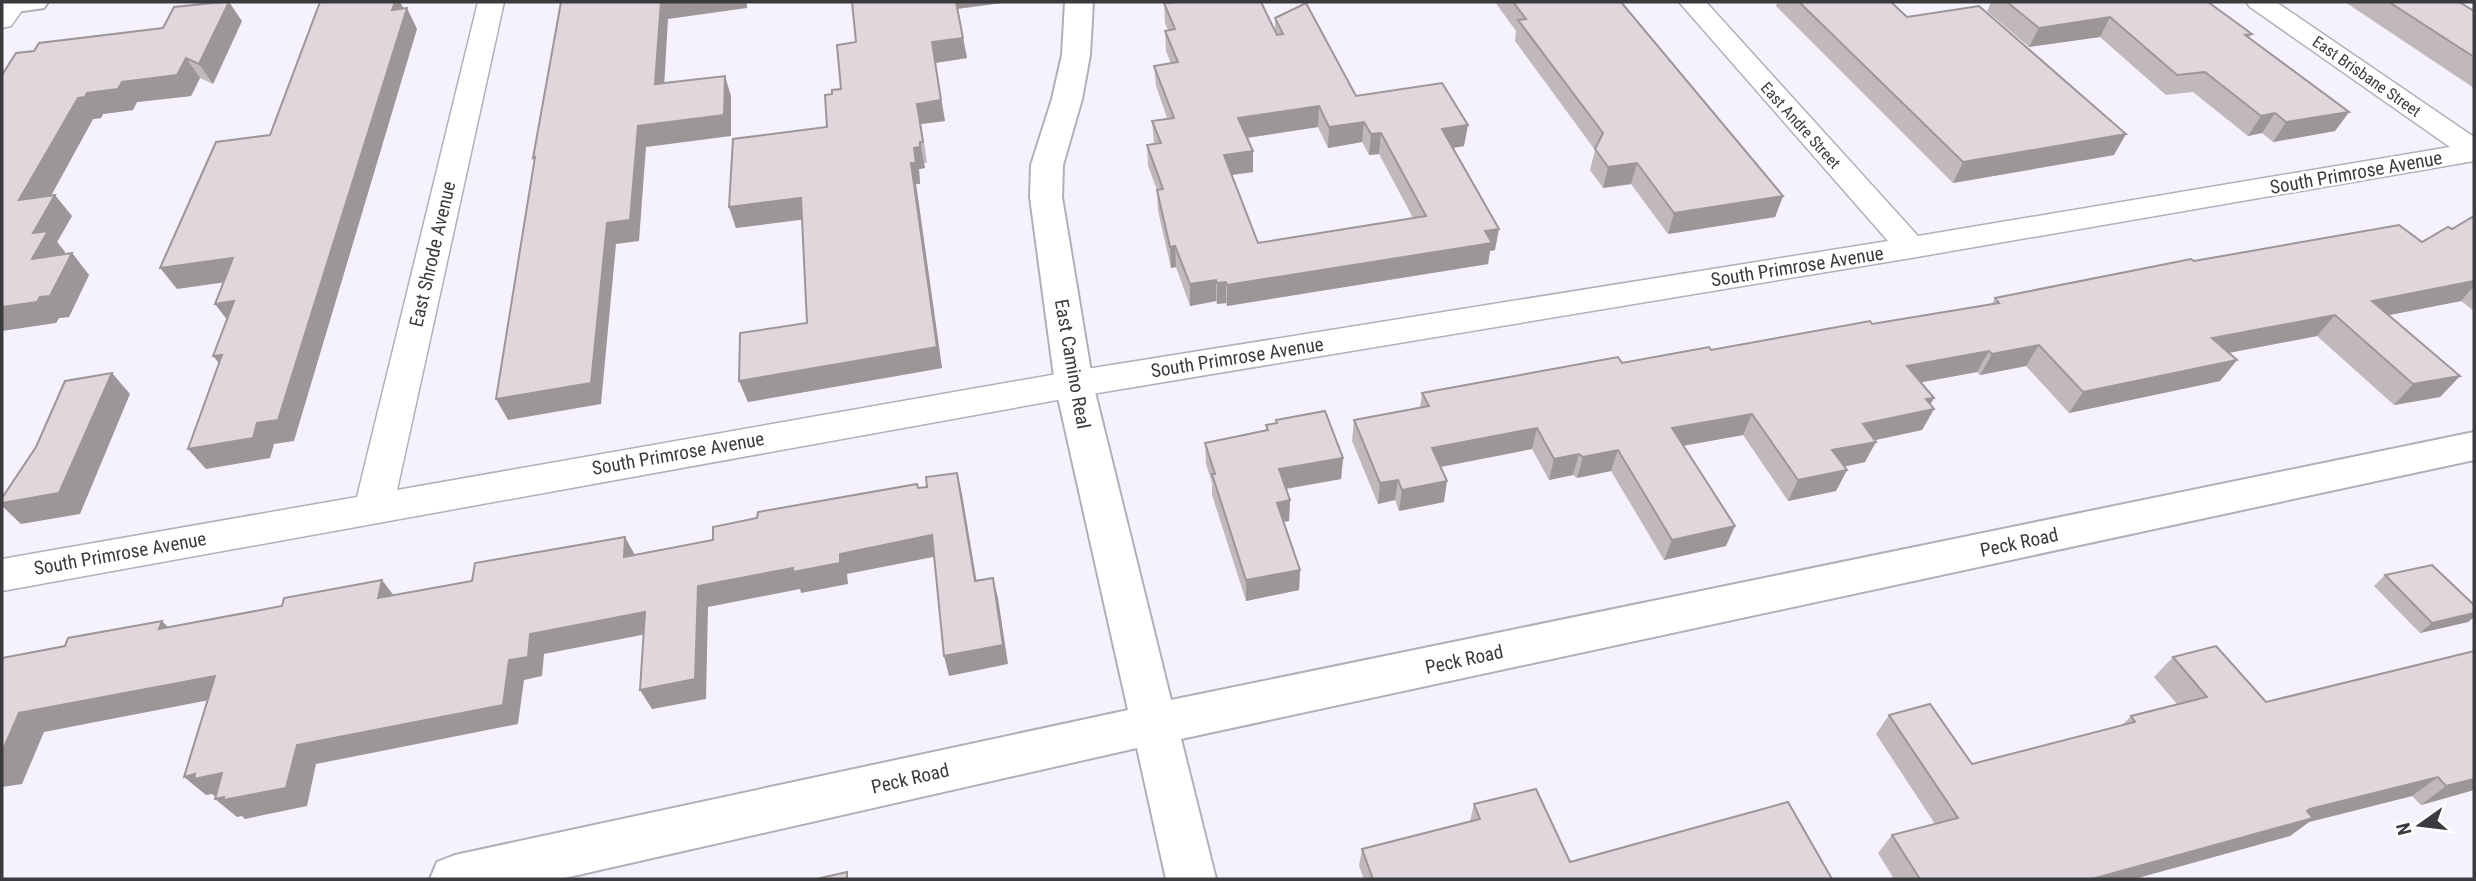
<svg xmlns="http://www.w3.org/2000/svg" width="2476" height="881" font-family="'Roboto Condensed',sans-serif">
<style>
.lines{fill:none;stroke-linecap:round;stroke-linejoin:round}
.street-casing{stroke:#b2afb9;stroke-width:3}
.secondary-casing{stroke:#b2afb9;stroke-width:4}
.street{fill:#fff;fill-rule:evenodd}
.secondary{fill:#fff;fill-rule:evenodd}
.wall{fill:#c1b8bc;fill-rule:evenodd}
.shaded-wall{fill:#9d9699}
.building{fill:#e0d6db;stroke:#9d9699;stroke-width:2;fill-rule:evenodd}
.labels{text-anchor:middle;stroke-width:5;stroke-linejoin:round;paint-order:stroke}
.far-street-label{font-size:16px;fill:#3b3a3e;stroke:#fff}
.street-label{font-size:19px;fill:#3b3a3e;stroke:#fff}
</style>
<rect width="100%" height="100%" fill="#f5f2fd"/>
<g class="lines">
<g class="street-casing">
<g id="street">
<polygon points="2,2 28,2 11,26 2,28"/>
<polygon points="478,2 504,2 397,490 1074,371 1888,241 1679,2 1706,2 1918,236 2450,147 2250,7 2246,2 2276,2 2474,137 2474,161 1911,258 1074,397 2,591 2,559 357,497"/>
</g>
</g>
<g class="secondary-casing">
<g id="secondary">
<polygon points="2,2 48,2 44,8 2,14"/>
<polygon points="1065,2 1093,2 1090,55 1082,99 1063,165 1062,197 1093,384 1171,700 2474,432 2474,460 1181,739 1216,879 1166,879 1137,748 560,879 430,879 437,862 455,855 1128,710 1055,384 1030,197 1031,165 1052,99 1062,55"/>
</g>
</g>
<use href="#street" class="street"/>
<use href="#secondary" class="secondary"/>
</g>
<g class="wall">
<polygon points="852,2 1009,2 957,9 967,58 935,63 945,121 921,124 927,163 924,163 925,168 919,169 920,184 916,184 942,368 748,402 739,381 807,323 802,219 736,228 729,207 827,127 832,94 841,89 856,42"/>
<polygon points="1495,2 1621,2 1783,196 1775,217 1668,234 1631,184 1603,188 1590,170 1595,150 1515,41 1516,31"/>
<polygon points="1776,2 1891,2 1907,17 2114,155 1953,183 1776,6 1777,3"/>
<polygon points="1991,2 2208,2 2252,34 2249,38 2349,112 2335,131 2273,142 2262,133 2248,136 2193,92 2166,95 2100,37 2029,47 1987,11"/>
<polygon points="2345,2 2459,2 2474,11 2474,88"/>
<path d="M1164,3L1275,31V18L1356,96L1464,146L1453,148L1495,250L1490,251L1488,264L1227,306L1226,303L1217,304L1216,301L1190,306L1176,267L1171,268L1158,211L1157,190L1148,166L1147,145L1154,144L1152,121L1167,118L1156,86L1154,66L1171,64L1166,51L1165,31L1168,30L1165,23ZM1318,127L1328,148L1362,142L1369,155L1379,154L1413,218L1258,243L1231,175L1253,172V151L1247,138Z"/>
<polygon points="242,21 213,84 200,78 191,96 137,102 133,110 103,114 101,118 93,119 51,196 72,216 57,242 65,252 64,255 72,253 89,275 69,317 59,318 56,323 2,75"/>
<polygon points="2474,216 2474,311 2461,301 2389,315 2460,376 2440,397 2394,405 2317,336 2229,353 2237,360 2220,381 2069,413 2026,366 1980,375 1977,372 1921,382 1934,398 1930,405 1934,409 1922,430 1875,440 1865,462 1844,467 1847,470 1836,491 1788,501 1743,435 1683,446 1726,546 1664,560 1611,471 1577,478 1573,475 1549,480 1532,449 1441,467 1444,502 1399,511 1395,500 1378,504 1352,441 1354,420 1420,408 1422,393 1711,350 1992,304 1995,298 2194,261 2422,242 2452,229"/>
<polygon points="1276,420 1343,458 1341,479 1286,489 1290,500 1289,521 1284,522 1300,570 1299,590 1246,601 1212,495 1212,483 1206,464 1205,443 1266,431 1266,425 1276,424"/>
<polygon points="2385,575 2474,605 2474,617 2468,622 2420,633 2374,586"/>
<polygon points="2173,657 2266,702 2474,790 2421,805 2412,796 2309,822 2290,836 2134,879 1894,879 1878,853 1892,835 1935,824 1876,734 1889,715 1972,764 2122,725 2131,716 2177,704 2154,677"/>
<polygon points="1474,804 1570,862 1832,879 1364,879 1359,866 1362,849 1470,821"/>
</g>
<g class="shaded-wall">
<polygon points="229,2 242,21 213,84 199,64"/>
<polygon points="393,2 400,2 405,11 407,8 417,29 294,441 274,444 270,458 206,469 188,449"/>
<polygon points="661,2 747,2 747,8 668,19 663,105 655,84"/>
<polygon points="955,2 1009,2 956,9"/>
<polygon points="2110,17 2100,37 2029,47 2039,28"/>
<polygon points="963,38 967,58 935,63 945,121 921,124 927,163 917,104 932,42"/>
<polygon points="186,58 200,78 191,96 137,102 133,110 103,114 101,118 93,119 37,221 19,200 78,98 87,93 122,82"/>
<polygon points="725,76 731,96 731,136 646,147 639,241 616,244 601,404 508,420 496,399 607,223 638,126"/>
<polygon points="1319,106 1318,127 1238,139 1238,118"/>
<polygon points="2349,112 2335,131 2273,142 2286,122"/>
<polygon points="2275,113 2262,133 2248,136 2261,116"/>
<polygon points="1364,122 1362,142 1328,148 1329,127"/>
<polygon points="1468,125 1464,146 1440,150 1442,129"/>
<polygon points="1381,133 1379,154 1369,155 1371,134"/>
<polygon points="2126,134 2114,155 1953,183 1963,162"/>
<polygon points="920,142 925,168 919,169 920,184 916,184 942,368 748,402 739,381 937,347 911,163 914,148"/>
<polygon points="1253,151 1253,172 1224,176 1224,155"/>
<polygon points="1637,163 1631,184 1603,188 1608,167"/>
<polygon points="55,195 72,216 57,242 65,252 51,280 32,259 33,233"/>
<polygon points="1783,196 1775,217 1668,234 1674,213"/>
<polygon points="801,198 807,219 736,228 729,207"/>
<polygon points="1499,229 1495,250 1490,251 1488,264 1227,306 1227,285"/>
<polygon points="1175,246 1176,267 1171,268 1170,247"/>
<polygon points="72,253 89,275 69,317 59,318 56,323 2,331 2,307"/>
<polygon points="233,258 248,279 177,289 160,268"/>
<polygon points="1216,280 1216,301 1190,306 1190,284"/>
<polygon points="2474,281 2474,286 2461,301 2354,322 2372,301"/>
<polygon points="1226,282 1226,303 1217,304 1217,283"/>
<polygon points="234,301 231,325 215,304"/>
<polygon points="2335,315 2317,336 2196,359 2212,338"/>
<polygon points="2039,345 2026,366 1980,375 1992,354"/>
<polygon points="1989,351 1977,372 1896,387 1907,366"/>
<polygon points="222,355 230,377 213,356"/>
<polygon points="2237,360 2220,381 2069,413 2083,392"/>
<polygon points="112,373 130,394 80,514 21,524 2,506 2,503"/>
<polygon points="2460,376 2440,397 2394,405 2413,384"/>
<polygon points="1934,398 1926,411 1934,409 1922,430 1852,445 1863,424 1926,399"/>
<polygon points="1752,414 1743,435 1664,449 1672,428"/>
<polygon points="1537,428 1532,449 1429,469 1432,448"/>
<polygon points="1876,442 1865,462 1822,471 1832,450"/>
<polygon points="1618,450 1611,471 1577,478 1583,457"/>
<polygon points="1579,454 1573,475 1549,480 1554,459"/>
<polygon points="1343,458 1341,479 1278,490 1279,469"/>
<polygon points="1847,470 1836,491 1788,501 1798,480"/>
<polygon points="957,473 962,494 980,601 975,581"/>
<polygon points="1398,480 1395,500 1378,504 1380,483"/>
<polygon points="1447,481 1444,502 1399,511 1402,490"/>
<polygon points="1290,500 1289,521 1276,523 1277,503"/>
<polygon points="1735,526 1726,546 1664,560 1672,540"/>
<polygon points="932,535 938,556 847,574 848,584 801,593 800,589 708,607 706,699 652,709 640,690 698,586 840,554"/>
<polygon points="625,537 636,557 624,557"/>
<polygon points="1300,570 1299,590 1246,601 1246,580"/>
<polygon points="993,578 998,598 1008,664 949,676 944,656"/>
<polygon points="382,580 398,601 378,598"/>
<polygon points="645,612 657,632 544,654 542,676 524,680 518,724 316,764 307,806 245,819 242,816 237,817 215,799 297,745 509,660 530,634"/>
<polygon points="2474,613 2474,617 2468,622 2420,633 2432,623"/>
<polygon points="162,621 182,641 159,629"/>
<polygon points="215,676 235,695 44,732 22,784 2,787 2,752 19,713"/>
<polygon points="222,773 216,797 212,794 206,795 184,777 195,774"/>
<polygon points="2438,777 2412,796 2309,822 2290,836 2134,879 2092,879 2310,809"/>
<polygon points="2474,779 2474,790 2421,805 2446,786"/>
</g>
<g class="building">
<polygon points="223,2 229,2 199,64 186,58 177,75 122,82 118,89 87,93 85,97 78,98 19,200 55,195 33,233 48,231 32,259 72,253 50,296 40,297 37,302 2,307 2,75 16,53 34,51 39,43 163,28 174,7"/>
<polygon points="320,2 395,2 392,10 407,8 278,420 257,423 253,438 188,449 222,355 213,356 234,301 215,304 233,258 160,268 216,142 270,135"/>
<polygon points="561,2 661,2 655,84 725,76 724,115 638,126 630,220 607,223 591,383 496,399 535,157 533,158"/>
<polygon points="852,2 956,2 963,38 932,42 941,100 917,104 923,142 920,142 920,147 914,148 916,163 911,163 937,347 739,381 740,333 807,323 801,198 729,207 733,139 827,127 825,95 832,94 832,90 841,89 837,45 856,42"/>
<path d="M1175,2H1261L1277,35L1283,34L1275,18L1306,3L1356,96L1442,83L1468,125L1442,129L1499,229L1485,231L1492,243L1227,285L1226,282L1217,283L1216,280L1190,284L1175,246L1170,247L1157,190L1163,189L1147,145L1161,143L1152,121L1174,118L1154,66L1178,62L1165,31L1175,29L1164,3ZM1319,106L1329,127L1364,122L1371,134L1381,133L1426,216L1258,243L1224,155L1253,151L1238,118Z"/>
<polygon points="1513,2 1621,2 1783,196 1674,213 1637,163 1608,167 1595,149 1603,133 1518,20 1526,19"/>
<polygon points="1799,2 1891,2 1907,17 1979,6 2126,134 1963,162"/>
<polygon points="2007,2 2208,2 2252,34 2245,35 2349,112 2286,122 2275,113 2261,116 2205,72 2177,75 2110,17 2039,28"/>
<polygon points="2389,2 2459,2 2474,11 2474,57"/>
<polygon points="2474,216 2474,281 2372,301 2460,376 2413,384 2335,315 2212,338 2237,360 2083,392 2039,345 1992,354 1989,351 1907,366 1934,398 1926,399 1934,409 1863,424 1876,442 1832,450 1847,470 1798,480 1752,414 1672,428 1735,526 1672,540 1618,450 1583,457 1579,454 1554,459 1537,428 1432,448 1447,481 1402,490 1398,480 1380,483 1354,420 1429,406 1422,393 1618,357 1622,363 1709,347 1711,350 1870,321 1872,324 1999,303 1995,298 2191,259 2194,261 2399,225 2422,242 2448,227 2452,229"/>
<polygon points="112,373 59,493 2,503 2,498 36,447 65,381"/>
<polygon points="1325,411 1343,458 1279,469 1290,500 1277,503 1300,570 1246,580 1212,474 1215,474 1205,443 1268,430 1266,425 1277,423 1276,420"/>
<polygon points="957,473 975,581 993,578 1003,645 944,656 932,535 840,554 840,563 793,572 793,568 698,586 695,679 640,690 645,612 530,634 528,657 509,660 503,705 297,745 286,788 223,800 224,797 215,799 222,773 194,779 195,774 184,777 215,676 19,713 2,752 2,658 65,646 68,638 162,621 159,629 282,606 284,598 382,580 378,598 472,581 475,563 625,537 624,557 713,540 713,527 757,518 758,512 917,484 918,488 927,487 926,477"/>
<polygon points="2432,565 2474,605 2474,613 2432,623 2385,575"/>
<polygon points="2216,646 2266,702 2474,651 2474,779 2446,786 2438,777 2310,809 2307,811 2313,818 2092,879 1920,879 1892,835 1958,818 1889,715 1930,704 1972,764 2135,722 2131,716 2207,697 2173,657"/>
<polygon points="1536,789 1570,862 1788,802 1832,879 1373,879 1362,849 1480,819 1474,804"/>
<polygon points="847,872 847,879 816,879"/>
</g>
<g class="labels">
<g class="far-street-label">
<text transform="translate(2367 76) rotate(35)" y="6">East Brisbane Street</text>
<text transform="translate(1801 125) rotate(48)" y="6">East Andre Street</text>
</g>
<g class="street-label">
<text transform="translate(2356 172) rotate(-10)" y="7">South Primrose Avenue</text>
<text transform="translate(432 254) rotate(-77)" y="7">East Shrode Avenue</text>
<text transform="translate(1797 266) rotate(-9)" y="7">South Primrose Avenue</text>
<text transform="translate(1237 357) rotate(-9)" y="7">South Primrose Avenue</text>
<text transform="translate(1073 364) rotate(80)" y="7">East Camino Real</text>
<text transform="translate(678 453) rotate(-10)" y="7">South Primrose Avenue</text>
<text transform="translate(2019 542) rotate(-12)" y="7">Peck Road</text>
<text transform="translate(120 553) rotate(-10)" y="7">South Primrose Avenue</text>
<text transform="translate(1464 659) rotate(-12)" y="7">Peck Road</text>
<text transform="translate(910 778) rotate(-13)" y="7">Peck Road</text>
</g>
</g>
<rect width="2476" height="881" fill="none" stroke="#3b3a3e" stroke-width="7"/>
<g transform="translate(2420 825) rotate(256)" stroke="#ffffff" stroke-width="5" paint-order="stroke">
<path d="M0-5L12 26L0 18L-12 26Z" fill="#3b3a3e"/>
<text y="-10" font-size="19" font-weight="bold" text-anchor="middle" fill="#3b3a3e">N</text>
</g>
</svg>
